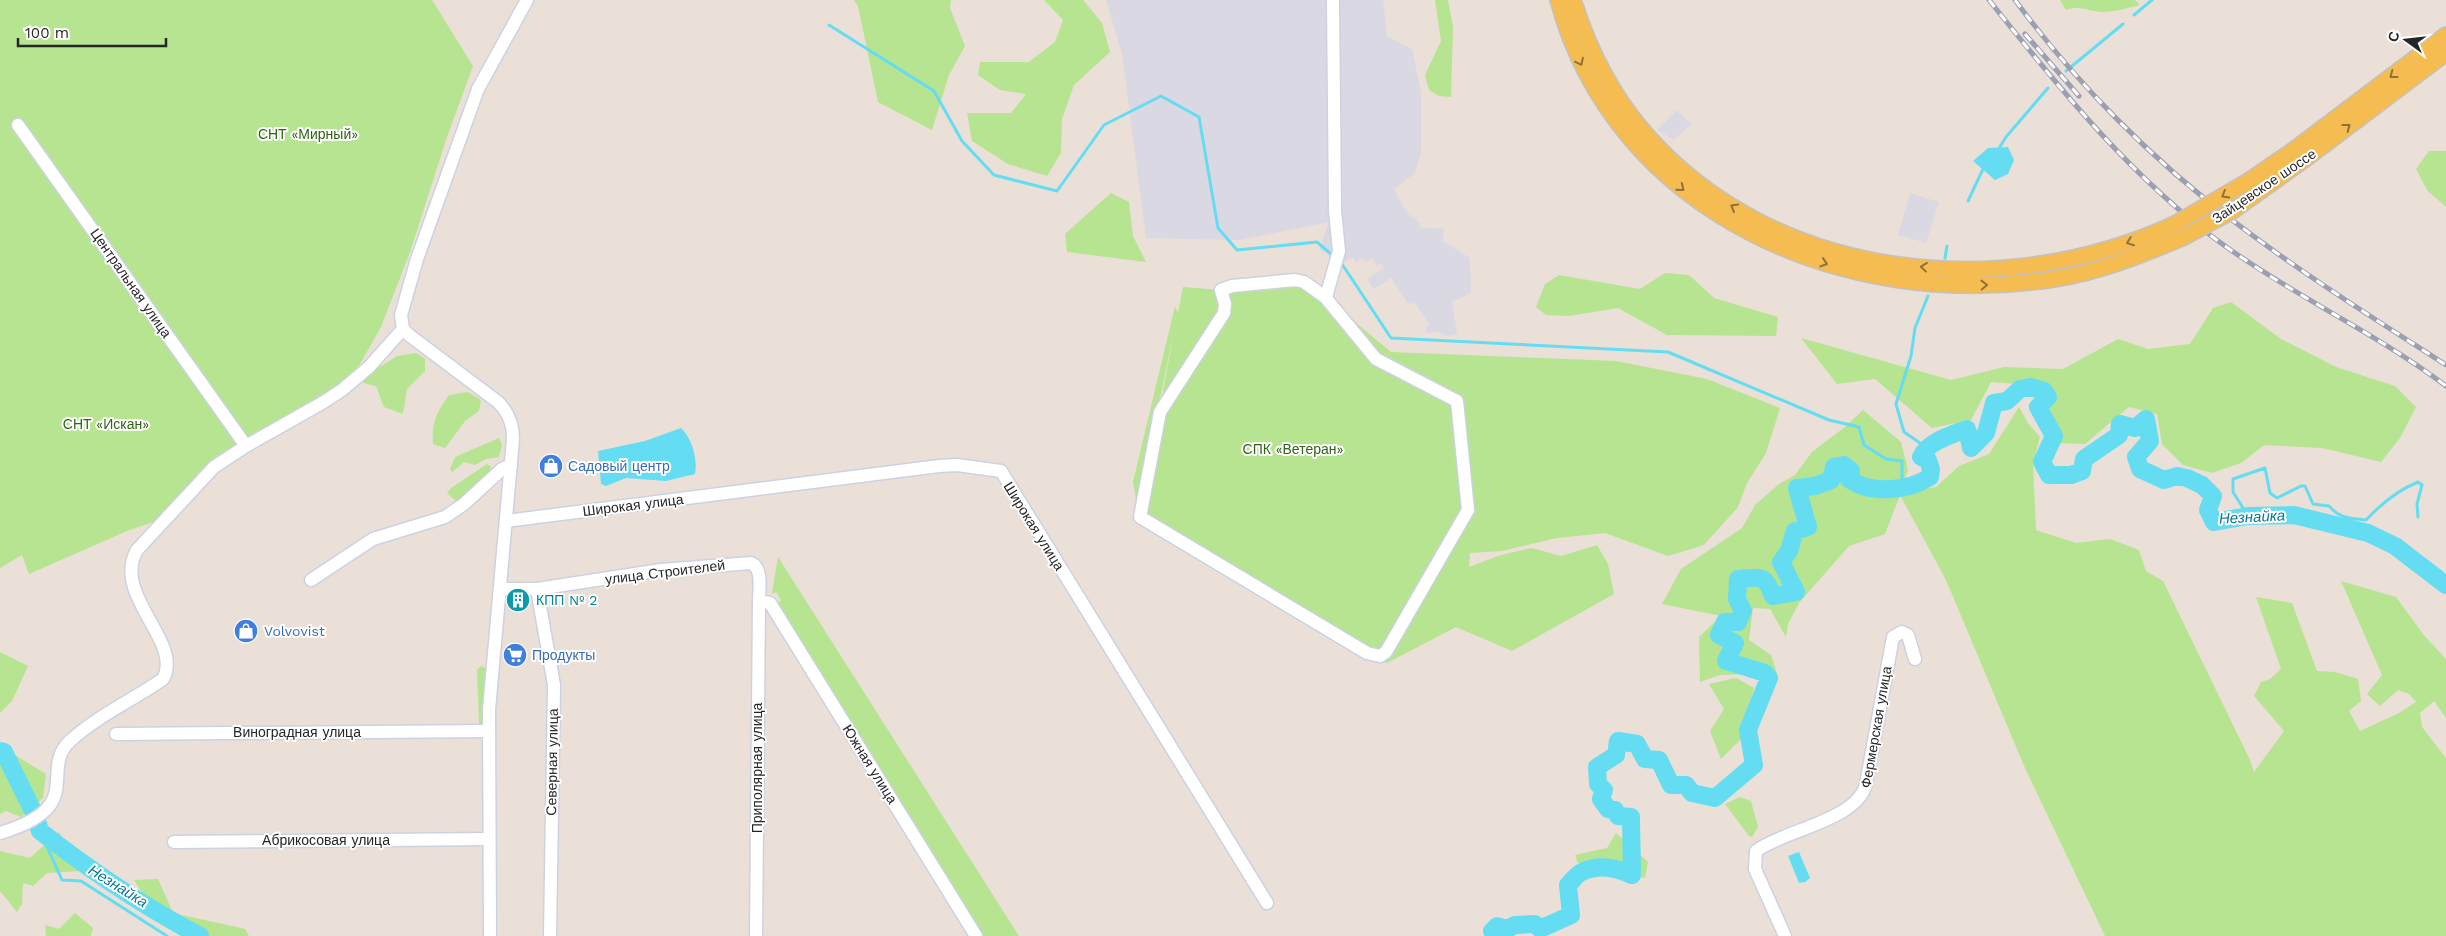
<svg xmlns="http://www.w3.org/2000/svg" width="2446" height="936" font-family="'Work Sans',sans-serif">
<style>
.industrial{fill:#dad8e2}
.green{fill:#b6e490}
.water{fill:#64ddf2}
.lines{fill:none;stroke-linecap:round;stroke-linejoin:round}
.stream{stroke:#64ddf2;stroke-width:3}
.river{stroke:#64ddf2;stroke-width:18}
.minor-casing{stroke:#ccd2e1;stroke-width:15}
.major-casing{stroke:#c2c2c2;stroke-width:18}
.minor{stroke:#fff;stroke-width:12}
.major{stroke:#f5bc51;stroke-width:15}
.rail-casing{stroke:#9aa0b2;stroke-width:5}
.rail{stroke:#fff;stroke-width:3;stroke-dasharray:9;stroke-linecap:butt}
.major-bridge-casing{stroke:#c2c2c2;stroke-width:18;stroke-linecap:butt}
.major-bridge{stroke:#f5bc51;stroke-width:15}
.oneway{stroke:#8e713c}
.labels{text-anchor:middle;stroke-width:4;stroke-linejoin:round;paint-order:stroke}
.park-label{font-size:14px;fill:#2f6416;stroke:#fff}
.street-label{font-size:14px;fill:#262626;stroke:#fff}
.shop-label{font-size:14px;fill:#366cbe;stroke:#fff;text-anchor:start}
.culture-label{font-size:14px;fill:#0d838f;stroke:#fff;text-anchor:start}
.water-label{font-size:15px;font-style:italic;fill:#087899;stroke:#fff}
</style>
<rect width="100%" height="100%" fill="#eae0d7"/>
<g class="industrial">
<polygon points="1106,0 1383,0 1387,36 1412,49 1421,91 1421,152 1415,173 1394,189 1407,213 1420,223 1420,227 1444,229 1443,241 1470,258 1471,293 1452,302 1457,334 1446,336 1439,332 1426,333 1426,326 1430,325 1414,302 1409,305 1391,278 1374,289 1367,279 1384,268 1381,263 1377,266 1372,258 1366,262 1363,258 1356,263 1353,257 1345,262 1338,255 1319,251 1329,222 1239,240 1146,238 1122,54"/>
<polygon points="1677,110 1691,124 1674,140 1657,130"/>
<polygon points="1910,193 1939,202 1926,243 1898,235"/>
</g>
<g class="green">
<polygon points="0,0 432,0 473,66 447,137 410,252 381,327 360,364 342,383 316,403 215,458 165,518 127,531 29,574 22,555 0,568"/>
<polygon points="854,0 951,0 950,8 965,46 949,75 932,130 878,102 858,6"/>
<polygon points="1044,0 1083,0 1102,23 1110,52 1074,85 1062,119 1061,153 1047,176 1008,164 972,141 967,113 1011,113 1026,94 1000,90 978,75 980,62 1029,62 1055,42 1063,20"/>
<polygon points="1435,0 1448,0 1453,26 1451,97 1439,96 1429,90 1425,75 1441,41"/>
<path d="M2060,0H2135L2140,5C2128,8 2114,12 2101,12C2088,11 2079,5 2066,10Z"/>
<polygon points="2429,151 2446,151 2446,207 2427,190 2416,169"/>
<polygon points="1111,193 1129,202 1133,236 1146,262 1067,252 1065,234"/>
<polygon points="1665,273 1689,275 1714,298 1778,317 1776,336 1667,335 1618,308 1569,316 1546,315 1536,307 1545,284 1559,275 1640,289"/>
<polygon points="1295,280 1325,297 1391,352 1616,361 1707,379 1780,408 1766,453 1747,483 1738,507 1704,545 1668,556 1605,533 1557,538 1502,551 1470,553 1469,567 1501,555 1532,548 1561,556 1597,545 1608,564 1614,594 1512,651 1456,627 1387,663 1367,653 1140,517 1174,331 1141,490 1136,499 1133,482 1175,306 1178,313 1183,287 1221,290"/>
<path d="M2231,302L2281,339L2336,367L2395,386L2416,407L2400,438L2381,462L2322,448L2264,445L2241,463L2212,473L2183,465L2162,444L2157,414L2129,407L2085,444L2055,443L2048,397C2036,382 2009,384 1991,382L1971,420L1932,428L1875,379L1837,384L1801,338L1951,380L2004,367L2063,369L2118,339L2148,349L2190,344L2213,308Z"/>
<polygon points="416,353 425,359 425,371 407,389 403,414 384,407 376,386 364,383 362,378 397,356"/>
<path d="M468,392L481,400L479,411L465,421L445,448L433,444C432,421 436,414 449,395Z"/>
<polygon points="2019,407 2028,423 2040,437 2033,464 2036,530 2076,543 2110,539 2139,550 2146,571 2163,581 2250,760 2254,772 2284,731 2254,696 2261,682 2270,679 2281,669 2256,597 2292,603 2317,671 2335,672 2358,679 2361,701 2349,711 2360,731 2399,713 2416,702 2409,694 2398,690 2380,706 2367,694 2382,675 2341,581 2396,597 2423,634 2446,659 2446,718 2434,701 2420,713 2422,727 2446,758 2446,936 2105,936 2025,768 1946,580 1900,495 1885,534 1849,546 1799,603 1788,624 1786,637 1770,609 1753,608 1749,640 1771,655 1777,673 1720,675 1700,682 1699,637 1721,616 1662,604 1681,569 1742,528 1755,505 1779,484 1795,475 1812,452 1845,427 1863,410 1901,442 1908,470 1900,494 1936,487 1959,466 1989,454"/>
<polygon points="499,438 502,445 499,457 486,459 475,465 464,462 452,472 450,469 455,457"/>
<polygon points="487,464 491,467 489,474 459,504 447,493 451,488"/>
<polygon points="778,557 1019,936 984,936 778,603 781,600 776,592 772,594"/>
<polygon points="0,652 28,666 12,701 0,713"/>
<polygon points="481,666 488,670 484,722 479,725 477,670"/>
<polygon points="1736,678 1754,688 1741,739 1721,759 1710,731 1724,709 1709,684"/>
<polygon points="0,746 46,774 43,798 21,817 6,811 0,814"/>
<polygon points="1740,797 1751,801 1758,827 1752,837 1749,836 1725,804"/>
<polygon points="59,832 79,871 47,873 33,886 23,883 22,904 17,912 0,891 0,851 30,858"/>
<polygon points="1616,833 1648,862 1645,878 1578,863 1575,855 1607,848"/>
<polygon points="158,879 173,913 245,929 249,936 186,936 162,924 134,880"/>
<polygon points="75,913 93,928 91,936 46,936 45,925 59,929"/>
</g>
<g class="water">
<polygon points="2008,147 2014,160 2008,174 1995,180 1973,161 1988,148"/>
<path d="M681,428C692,438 698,460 695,474L666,481L626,478L606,486L601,484L598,451L645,441Z"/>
<polygon points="1799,852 1810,878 1805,882 1799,883 1788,856"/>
</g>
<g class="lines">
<g class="stream">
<polyline points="2134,15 2152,0"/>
<polyline points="829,25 934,91 962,141 994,175 1057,191 1104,125 1161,96 1199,117 1218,228 1237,250 1317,242 1333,256"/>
<polyline points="2066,71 2123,24"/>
<polyline points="1998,150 2006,137 2048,88"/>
<polyline points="1968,201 1983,169"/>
<polyline points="1945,258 1947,246"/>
<polyline points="1340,261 1391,338 1668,352 1829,420 1859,427 1864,445 1886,459 1902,461 1902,487"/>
<polyline points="1928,296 1915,328 1911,356 1896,404 1904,432 1920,443 1931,446"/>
<path d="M2248,516L2233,492V479L2265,468L2270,493L2277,498L2301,486H2305L2313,504L2329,506C2340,519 2350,518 2366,520C2380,505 2398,490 2418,482L2422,485L2417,504L2418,517"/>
<polyline points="40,831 62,880 81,881 167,936"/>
</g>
<g class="river">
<polyline points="0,751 4,752 34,813"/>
<path d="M38,824L40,831C91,871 143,906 200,936"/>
<path d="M1494,936L1492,931L1497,926L1507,929L1515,925L1535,924L1540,929L1571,915L1568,885C1572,881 1577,874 1582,872C1598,864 1617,868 1632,875L1631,817L1618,816L1615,810L1608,809L1601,799L1604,790L1598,784L1597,767L1616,755L1618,741L1637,744L1645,759L1659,760L1671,785H1686L1692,793L1715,798L1754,765L1748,730L1769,678L1765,673L1726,661L1735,643L1719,635L1725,622H1738L1743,611L1737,599L1738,579C1761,577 1765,574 1773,596L1796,592L1781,562L1789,551L1795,531L1808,527L1797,488L1815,486L1831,480L1834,467L1844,465L1851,471L1849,479C1871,495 1908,491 1930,477L1931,469L1928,460L1921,457C1928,441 1952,435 1967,429L1971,448L1986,433L1994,403L2007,401L2020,389L2030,387L2044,391L2048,397L2038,407L2054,436L2042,462L2049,475H2071L2082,471L2084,459L2119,435L2120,424L2135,428L2146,419L2150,441L2136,457L2140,469L2164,480L2177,476L2187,478L2202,485L2213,496L2208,510L2214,522L2248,516L2294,515L2368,533L2395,546L2446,585"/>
</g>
<g class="minor-casing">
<g id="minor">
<polyline points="18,125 246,446"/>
<polygon points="1295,280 1304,282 1325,297 1376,359 1457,401 1468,510 1386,652 1380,656 1367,653 1140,517 1160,412 1224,313 1225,304 1221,290 1232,286"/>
<polyline points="1326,297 1339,251 1335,211 1333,0"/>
<polyline points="506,521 939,466 957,465 1001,471 1267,903"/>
<polyline points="311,580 373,539 445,517 464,504 502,469 511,465"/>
<path d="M500,589H537L661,570L751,563C763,568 759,589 759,601L756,936"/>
<polyline points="537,589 554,685 550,936"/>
<polyline points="759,601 770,603 976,936"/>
<polyline points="116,734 489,731"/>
<path d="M0,833C17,828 39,820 50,805C64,786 49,760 70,741C97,716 133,700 163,679C184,642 111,595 137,550L214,467L246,446L322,403L342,390L369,367L403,329"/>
<polyline points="174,842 489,839"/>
<path d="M490,936L489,710L513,439C513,424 509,413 498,402L409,335L403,329L401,315L417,259L478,89L527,0"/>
<path d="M1785,936L1755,869L1756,851C1784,830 1858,820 1866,784L1893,637L1902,632L1908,635L1915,659"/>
</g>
</g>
<g class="major-casing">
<g id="major">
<path d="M1558,0C1616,215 1847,312 2054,279C2099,272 2142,255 2184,237"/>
<path d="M1573,0C1588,47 1611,94 1644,132C1773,282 2003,304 2175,224"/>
<polyline points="2295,149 2446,35"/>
<polyline points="2308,157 2446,53"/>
</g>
</g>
<use href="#minor" class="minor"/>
<use href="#major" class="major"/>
<g class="rail-casing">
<g id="rail">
<path d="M1989,0C2059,88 2133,180 2225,246C2296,297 2376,333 2446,386"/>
<path d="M2015,0C2076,83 2153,161 2236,223C2303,274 2375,319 2446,365"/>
<polyline points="2025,34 2079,96"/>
</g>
</g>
<use href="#rail" class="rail"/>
<g class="major-bridge-casing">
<g id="major-bridge">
<polyline points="2175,224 2250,180 2295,149"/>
<polyline points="2184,237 2234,210 2308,157"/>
</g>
</g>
<use href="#major-bridge" class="major-bridge"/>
</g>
<defs><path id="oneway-chevron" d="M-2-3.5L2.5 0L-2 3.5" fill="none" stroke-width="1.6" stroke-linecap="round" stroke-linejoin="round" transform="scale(1.25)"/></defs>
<g class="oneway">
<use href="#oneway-chevron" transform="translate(1580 62) rotate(64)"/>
<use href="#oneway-chevron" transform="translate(2393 75) rotate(143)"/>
<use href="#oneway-chevron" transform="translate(2347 127) rotate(-37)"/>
<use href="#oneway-chevron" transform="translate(1681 188) rotate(39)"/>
<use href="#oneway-chevron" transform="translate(2225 195) rotate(149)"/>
<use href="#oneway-chevron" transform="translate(1734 207) rotate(-150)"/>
<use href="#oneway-chevron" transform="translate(2130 242) rotate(159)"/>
<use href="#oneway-chevron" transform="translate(1824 263) rotate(18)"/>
<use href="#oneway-chevron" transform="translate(1924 267) rotate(-174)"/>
<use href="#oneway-chevron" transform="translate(1984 285) rotate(-1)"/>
</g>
<defs>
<g id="shop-disc" transform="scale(1.25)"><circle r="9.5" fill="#3f7fe0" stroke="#fff"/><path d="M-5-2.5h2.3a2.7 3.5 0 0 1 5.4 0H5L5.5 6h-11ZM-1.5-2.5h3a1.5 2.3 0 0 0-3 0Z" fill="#fff"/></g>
<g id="building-disc" transform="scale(1.25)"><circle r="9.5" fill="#0f9aa8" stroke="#fff"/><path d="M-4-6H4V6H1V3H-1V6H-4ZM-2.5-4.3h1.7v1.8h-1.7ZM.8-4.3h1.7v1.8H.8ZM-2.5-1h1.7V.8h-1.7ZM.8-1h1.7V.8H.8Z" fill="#fff"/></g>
<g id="supermarket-disc" transform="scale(1.25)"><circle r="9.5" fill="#3f7fe0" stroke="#fff"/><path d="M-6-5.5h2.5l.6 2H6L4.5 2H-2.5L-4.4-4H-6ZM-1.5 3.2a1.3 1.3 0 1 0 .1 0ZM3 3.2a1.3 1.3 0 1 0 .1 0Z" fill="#fff"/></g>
</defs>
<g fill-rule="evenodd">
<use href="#shop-disc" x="551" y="466"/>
<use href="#building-disc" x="518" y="600"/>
<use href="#shop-disc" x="246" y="631"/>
<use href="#supermarket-disc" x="515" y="655"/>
</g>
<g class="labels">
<g class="park-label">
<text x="308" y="139">СНТ «Мирный»</text>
<text x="106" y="429">СНТ «Искан»</text>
<text x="1293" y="454">СПК «Ветеран»</text>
</g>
<g class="street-label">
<text transform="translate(2264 186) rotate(-34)" y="5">Зайцевское шоссе</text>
<text transform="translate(131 283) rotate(55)" y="5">Центральная улица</text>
<text transform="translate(633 505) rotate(-7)" y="5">Широкая улица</text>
<text transform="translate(1034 526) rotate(58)" y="5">Широкая улица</text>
<text transform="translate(665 572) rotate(-7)" y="5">улица Строителей</text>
<text transform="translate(1876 727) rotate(-80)" y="5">Фермерская улица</text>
<text x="297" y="737">Виноградная улица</text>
<text transform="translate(552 762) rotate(-89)" y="5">Северная улица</text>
<text transform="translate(870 764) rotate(58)" y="5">Южная улица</text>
<text transform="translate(757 768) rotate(-90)" y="5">Приполярная улица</text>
<text x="326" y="845">Абрикосовая улица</text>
</g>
<g class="shop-label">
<text x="568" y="471">Садовый центр</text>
<text x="264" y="636">Volvovist</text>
<text x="532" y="660">Продукты</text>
</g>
<g class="culture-label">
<text x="536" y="605">КПП № 2</text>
</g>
<g class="water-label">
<text transform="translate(2252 517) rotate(-3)" y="5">Незнайка</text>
<text transform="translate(118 886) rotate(32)" y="5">Незнайка</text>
</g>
</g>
<g transform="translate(2406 40) rotate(285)" stroke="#ffffff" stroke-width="4" paint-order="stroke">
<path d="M0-4L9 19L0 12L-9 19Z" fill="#262626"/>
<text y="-8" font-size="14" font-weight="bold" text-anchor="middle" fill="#262626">С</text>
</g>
<path d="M18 38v8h148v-8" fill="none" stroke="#262626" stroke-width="2.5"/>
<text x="25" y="38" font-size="15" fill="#262626" stroke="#ffffff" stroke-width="4" paint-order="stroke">100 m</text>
</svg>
